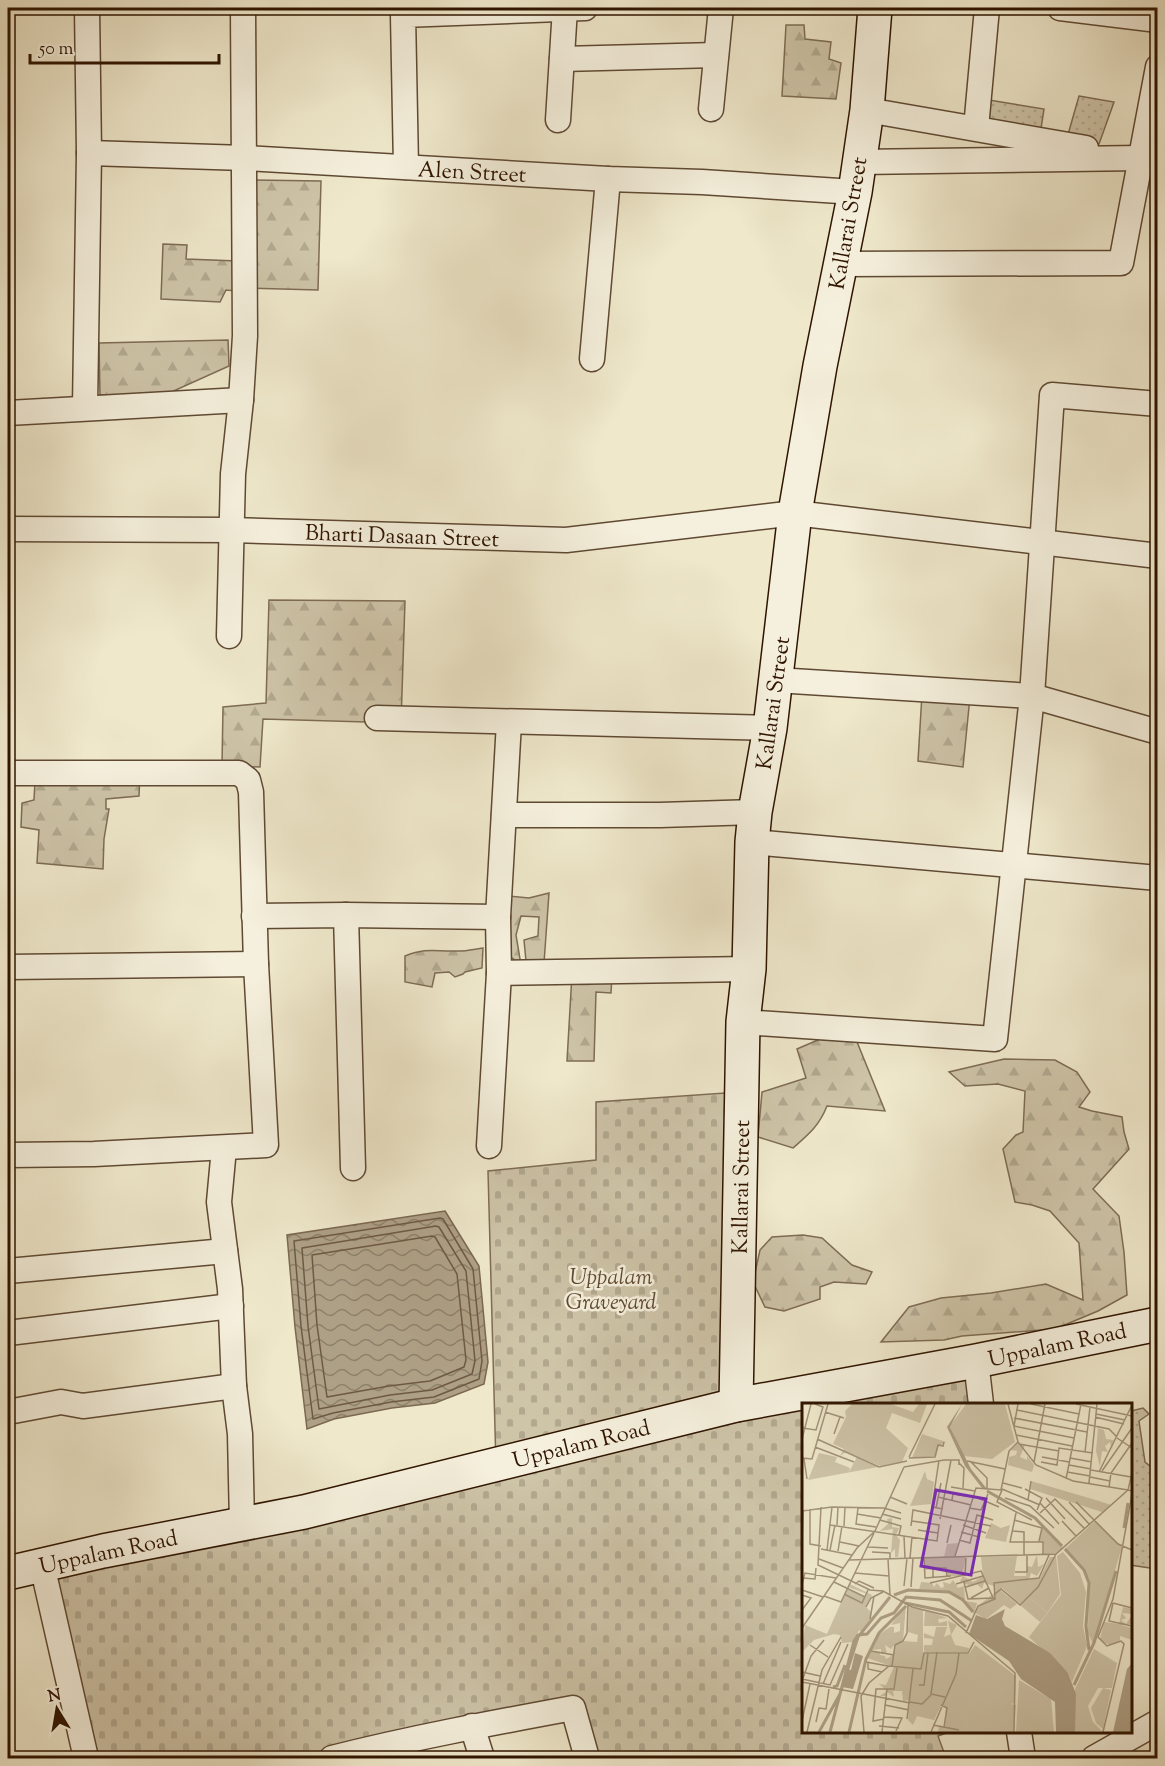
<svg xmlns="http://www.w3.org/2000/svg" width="1165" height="1766" font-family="'Sorts Mill Goudy',serif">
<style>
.grass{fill:url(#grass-dots);stroke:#7e6c54;stroke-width:1.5}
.forest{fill:url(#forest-firs);stroke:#7e6c54;stroke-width:1.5}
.cemetery{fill:url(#cemetery-stones);stroke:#7e6c54;stroke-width:1.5}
.water{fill:url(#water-waves);stroke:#7b6850;stroke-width:1.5}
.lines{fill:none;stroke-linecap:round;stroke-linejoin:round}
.shore{stroke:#6e5a43;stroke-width:1.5}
.street-casing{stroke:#5f4933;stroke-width:27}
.secondary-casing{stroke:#2f1400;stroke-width:36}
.street{stroke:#f5f0dd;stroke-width:24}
.secondary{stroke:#f5f0dd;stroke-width:33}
.labels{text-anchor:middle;stroke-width:5;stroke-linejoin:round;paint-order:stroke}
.street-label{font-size:22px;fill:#2f1400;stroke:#f5f0dd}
.park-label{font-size:22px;font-style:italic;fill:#5f4932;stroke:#f5f0dd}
.inset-river{fill:none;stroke:#aea086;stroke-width:3}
.inset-road{fill:none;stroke:#a2937a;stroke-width:1.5}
.view{fill:#7b2cbf;fill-opacity:0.15;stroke:#7b2cbf;stroke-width:3}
.inset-edge{fill:none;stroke:#2f1400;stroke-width:3}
</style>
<defs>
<pattern id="grass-dots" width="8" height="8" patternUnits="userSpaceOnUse" patternTransform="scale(1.5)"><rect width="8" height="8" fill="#cec4a8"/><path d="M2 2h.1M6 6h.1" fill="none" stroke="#b1a88f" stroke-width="1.8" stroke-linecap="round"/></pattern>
<pattern id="forest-firs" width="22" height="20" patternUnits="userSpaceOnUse" patternTransform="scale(1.5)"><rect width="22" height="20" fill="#cec4a8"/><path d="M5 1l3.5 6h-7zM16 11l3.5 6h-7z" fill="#b1a88f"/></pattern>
<pattern id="cemetery-stones" width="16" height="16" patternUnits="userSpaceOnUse" patternTransform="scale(1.5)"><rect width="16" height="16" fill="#cec4a8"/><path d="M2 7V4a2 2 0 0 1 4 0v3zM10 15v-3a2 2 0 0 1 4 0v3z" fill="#b1a88f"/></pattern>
<pattern id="water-waves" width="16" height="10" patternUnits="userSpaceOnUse" patternTransform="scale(1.5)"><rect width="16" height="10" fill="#aea086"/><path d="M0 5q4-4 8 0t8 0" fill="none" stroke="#8e816b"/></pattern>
</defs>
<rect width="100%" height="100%" fill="#efe8cb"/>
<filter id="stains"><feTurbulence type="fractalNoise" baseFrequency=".00333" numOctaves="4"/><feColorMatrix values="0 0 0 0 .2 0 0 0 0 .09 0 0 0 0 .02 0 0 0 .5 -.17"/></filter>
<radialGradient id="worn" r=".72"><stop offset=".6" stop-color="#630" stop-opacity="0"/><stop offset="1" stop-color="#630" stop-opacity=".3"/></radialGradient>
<g class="grass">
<polygon points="1079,96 1114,102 1099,144 1067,138"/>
<polygon points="989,100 1044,109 1040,135 984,125"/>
<polygon points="1143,1408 1149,1414 1139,1421 1145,1462 1155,1470 1157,1483 1157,1566 1150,1568 1130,1565 1131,1411"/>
</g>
<g class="forest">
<polygon points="786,25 804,25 805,39 831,42 829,59 841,63 836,99 782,96"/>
<polygon points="250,180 321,181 318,290 248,288"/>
<polygon points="163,244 187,245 186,259 237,261 236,291 226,290 220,302 161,299"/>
<polygon points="228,340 229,366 167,394 100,395 99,343"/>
<polygon points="269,600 405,601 401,723 263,719 260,767 222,766 223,707 266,703"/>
<polygon points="922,694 970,697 963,767 918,761"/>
<polygon points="140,773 139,796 106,799 106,809 109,809 104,839 103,869 37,863 39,830 21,827 22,803 34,800 35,782"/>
<polygon points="8,866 12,866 14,912 13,946 8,946 8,949"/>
<polygon points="549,893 544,963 526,961 524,940 538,936 539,917 521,916 516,935 521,965 506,953 509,896 529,898"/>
<path d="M483,948L482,968L465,972L463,974L455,977L449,972L435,973L432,987L405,982V956C428,947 436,952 458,951C467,951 475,949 483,948Z"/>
<polygon points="572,974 612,974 611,993 596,992 594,1061 567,1061"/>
<path d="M827,1036L857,1042L885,1111L827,1106C819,1126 809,1134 793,1148L758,1137L762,1092L806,1078L797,1049Z"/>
<polygon points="1004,1059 1055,1060 1077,1072 1090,1092 1079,1107 1092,1111 1122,1117 1124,1132 1129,1149 1093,1189 1119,1216 1124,1252 1127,1295 1098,1311 1055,1329 962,1336 944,1340 881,1342 909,1307 941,1298 991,1293 1046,1284 1083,1300 1079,1243 1050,1211 1032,1205 1015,1202 1003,1149 1016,1135 1023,1132 1025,1091 998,1084 965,1086 949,1072"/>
<polygon points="803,1235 822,1238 852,1265 872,1272 866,1284 834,1282 820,1287 820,1299 784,1311 765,1307 753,1282 760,1250 772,1237"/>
</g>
<polygon class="cemetery" points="725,1093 736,1412 976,1361 980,1404 804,1404 804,1732 949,1732 938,1736 946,1758 895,1758 893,1754 883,1758 593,1758 573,1708 341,1758 86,1758 42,1565 496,1466 488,1171 596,1160 596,1102"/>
<polygon class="water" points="445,1211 479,1266 488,1362 484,1384 435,1403 392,1408 334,1419 307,1429 295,1327 287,1235"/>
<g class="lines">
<g class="shore">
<polygon points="440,1218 443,1219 473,1269 482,1361 479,1379 434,1397 391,1402 333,1413 313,1419 301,1326 294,1241"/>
<polygon points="436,1226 439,1227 466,1271 475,1361 472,1374 432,1390 390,1395 319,1409 308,1326 302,1248"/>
<polygon points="432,1236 435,1237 457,1274 466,1360 464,1367 430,1381 389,1386 327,1397 317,1325 312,1255"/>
</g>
<g class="street-casing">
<g id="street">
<polyline points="1060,8 1158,20"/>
<polyline points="562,59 716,55"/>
<polyline points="711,109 721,8"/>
<polyline points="867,110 1086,148"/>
<polyline points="558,120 565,8"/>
<polyline points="976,128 987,8"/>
<polyline points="89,153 245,158 608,179 702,182 855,192"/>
<polyline points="859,162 1140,158"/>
<polyline points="406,167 403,15 585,8"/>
<polyline points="841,264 1121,263 1158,67"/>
<polyline points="592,359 608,179"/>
<polyline points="85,407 89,153 87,8"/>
<polyline points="8,413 241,400"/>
<polyline points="8,529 231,530 566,540 795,513 1158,556"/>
<polyline points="229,636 233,474 241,400 245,336 243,8"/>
<polyline points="776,680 1032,696 1158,732"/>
<polyline points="377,718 770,728"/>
<polyline points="8,773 239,773 248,780 251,792 256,964 266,1145 94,1154 8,1155"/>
<polyline points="504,815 660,815 755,812"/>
<polyline points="752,842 1158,878"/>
<polyline points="346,915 353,1168"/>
<polyline points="254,916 346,915 498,917"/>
<polyline points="8,967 256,964"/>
<polyline points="499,973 749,969"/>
<polyline points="743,1022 995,1039 1032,696 1052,395 1158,404"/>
<polyline points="489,1146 499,973 498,917 509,722"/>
<polyline points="224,1148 219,1202 230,1289 234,1386 240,1434 242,1523"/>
<polyline points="8,1271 225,1251"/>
<polyline points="8,1333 231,1306"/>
<polyline points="976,1361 981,1404"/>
<polyline points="8,1412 61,1402 83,1406 234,1386"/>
<polyline points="42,1565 86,1758"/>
<polyline points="472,1726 482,1758"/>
<polyline points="1019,1732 1023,1758"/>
<path d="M332,1758C411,1738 492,1723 573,1708L587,1758"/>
<polyline points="1094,1758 1158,1722"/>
</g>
</g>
<g class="secondary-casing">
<g id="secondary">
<polyline points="736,1405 743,1022 749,969 752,842 755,812 770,728 795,513 820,366 855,192 867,110 875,8"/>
<polyline points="8,1573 103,1551 304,1512 736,1405 976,1361 1158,1324"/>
</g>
</g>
<use href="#street" class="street"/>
<use href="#secondary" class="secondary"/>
</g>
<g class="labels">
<g class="street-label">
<text transform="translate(472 171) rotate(3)" y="8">Alen Street</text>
<text transform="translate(847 223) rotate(-80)" y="8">Kallarai Street</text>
<text transform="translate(402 535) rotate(2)" y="8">Bharti Dasaan Street</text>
<text transform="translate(772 703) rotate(-82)" y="8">Kallarai Street</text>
<text transform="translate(740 1187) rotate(-89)" y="8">Kallarai Street</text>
<text transform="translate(1057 1344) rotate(-12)" y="8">Uppalam Road</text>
<text transform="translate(581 1443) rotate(-14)" y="8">Uppalam Road</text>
<text transform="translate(108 1551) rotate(-12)" y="8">Uppalam Road</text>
</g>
<g class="park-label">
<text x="611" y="1284">Uppalam<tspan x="611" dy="25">Graveyard</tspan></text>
</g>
</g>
<g transform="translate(802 1403)">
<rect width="330" height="330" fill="#efe8cb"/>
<path d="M197,186L215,201L208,206L202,202L184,216L173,210L176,203ZM123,207L145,215L136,216L137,220L145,218V223H122Z" fill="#cec4a8"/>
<path d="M50,1H89L111,9L117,1H125L118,20L90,10L84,25L106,45L100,59L78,63L44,49L38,53L42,46L31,41L44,14L43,8ZM296,25L302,27L304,36L311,37L310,47L308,39L303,43L306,49L300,48L298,64L294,48ZM216,40L223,42L218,54L225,57V53L232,62L230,69L206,62L207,54L214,52L215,48L209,47ZM17,50L35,54L33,59L48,65L47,69L55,54L76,64L6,77ZM123,68L125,76L132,79L129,101L108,103ZM229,78L297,98L309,102L300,109L228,86ZM90,115V124L97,125L94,132L98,137L96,154H93V146L89,150L91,126L78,128L86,121L87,125L85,116ZM189,120L199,125L208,122L204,139L183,135ZM241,122L261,145L254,150L242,151L241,139H237ZM261,149L278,170L284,189L281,223L285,243L270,279L266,270L227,234L259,192L255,153ZM235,152L236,164L242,161L235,173L229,170L227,176L192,183L182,180L180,186L175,181L168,183L158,178L161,173L171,179L181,173L179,154L215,153L212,173H224L225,163L230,164ZM151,177L156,185L162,183L163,198L175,200L172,211L161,197L147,189L117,187L119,179L130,180L132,184L135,180L139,185L142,184L141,179L148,181ZM48,181L70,192L64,204L69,209L67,222L60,229L57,227L51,239L40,240L38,232L32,231L12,237L0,249L3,222L25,231L45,186L63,194L65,191L46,184ZM104,202L101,238L115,239L116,232L106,229L107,204L121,207V251H167L173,242L214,273L213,300L208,301L214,302L212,329H136L137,323L142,324L144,304L140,301L132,317L115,313L111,322L106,317L108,297L101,298L100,288H91L92,294L85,289L84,293H78L85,288L77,281L84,282L92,264L65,255L69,248L78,249V252L83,253L84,256L91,252L93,241L89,246L83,242L85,251H79V246L70,247L78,231L88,224H92V230L98,228V220L89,222ZM321,204L330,206V211L320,210L324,215L319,217L324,221L330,212V221L319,222L330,225V237L318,233V238L308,242L301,239L298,236L302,219L317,221ZM146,218L155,222L149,232L153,242L167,245L166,249H122V242H130L131,236L122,235V230L132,234L134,224H145L142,234L149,231ZM292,246L315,260L310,285H296L286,303L291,319L300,328L273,329V286ZM217,277L249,296L252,329H214ZM301,285L309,287L301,326L294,320L289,305Z" fill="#cec4a8"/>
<path d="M156,140L153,153H164L160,173H146L144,165L123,167L122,154H142L145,141Z" fill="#cec4a8"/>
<path d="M164,1H203L213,39L190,56L161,53L148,23ZM248,154H254L258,191L245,210L226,193L218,201L200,185L193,190V181L238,175Z" fill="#cec4a8"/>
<path d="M120,31L144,39L137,43L134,53L110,55ZM293,118L320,144L291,241L286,230L287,175L263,146ZM226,193L245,210L238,219L218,202Z" fill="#cec4a8"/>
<path d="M160,1L148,24L169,66L185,86L180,85L163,63L145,24ZM203,206L200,216L203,223L248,250L266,270L274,291L273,329H254L253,299L219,276L207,258L167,231L174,212L185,216ZM53,250L61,253L51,286L40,284L44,266L49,267ZM330,260V329H311L325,266Z" fill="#aea086"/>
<path class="inset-river" d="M185,88L233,115L260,143M322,125L326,100M263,146L282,167L287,180L284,223L287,247M92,192L106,187L147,189L161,197L171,209M103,200L147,209L164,224M272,282L292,240L314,168M31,284L35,283L43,262M17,329L38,291L56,234L88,194M28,329L52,238L56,232L65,231L79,215L92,210L104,194L138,197L170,218M47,329L64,256L77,230L104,203"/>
<path class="inset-road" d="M206,1L216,39L234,62L271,78L326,87M216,1L212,23L272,35M229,1L277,11M274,1L330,13M215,7L307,26L315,34M23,9L42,15M294,11L323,17M293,14L322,21M212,15L285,29M0,25L14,27L21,4L13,1M32,31L38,14M214,32L270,43M315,35L330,45M0,36L9,1M15,36L77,64L105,58M217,41L257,48M13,44L52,59M283,49L288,4M107,54L133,1M240,54L267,59M0,55L10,56L26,1M107,55L133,54L136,42L141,43L142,39M268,55L290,59M2,56L5,76M137,57L130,104L141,106M165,58L203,66M168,58L185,75V86M232,59L243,1M239,59L255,62L257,45L291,50M157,60L162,65L161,85M267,62L289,66M102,64L142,57H157V62M289,67L329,74M300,68L330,25M265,69L288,73M297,69L330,2M330,70L326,87L330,88M288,74L308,78M264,76L279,1M201,80L220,85M287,80L295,1M149,84L173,88M307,84L309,70L330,40M200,86L238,102M223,86L240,95L235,107M200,87L195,99L230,117M88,94L105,101M136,94L169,102M176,95L197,104M203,95L228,103L252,125M244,95L263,116M150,97L151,91L164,93M226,97L229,78M267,99L288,122M274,99L316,141L330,147M238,100L257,121M19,104L16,162L68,187L81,188L110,204L146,213L213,270L212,329M56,105L54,121L74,124M134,105L139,80M167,105L179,107L186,91M8,106V141L19,143M0,108L30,104L82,105L99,110M214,110L208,139H241V152M238,110L253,96L283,126M55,111L79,115M80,111L99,116M138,116L149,57M78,117L99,123L97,132M212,117L240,125L237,138M260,118L274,133M28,122L135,138L137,122L110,118M35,122L36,104M161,122L184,130M42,123L43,104M109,123L111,107L189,123M116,127L136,130M211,128L222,129V152M159,129L177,134L176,139M102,133L103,155M157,137L168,140L175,112L191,117M38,139L57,143M145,140L149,122M0,142L1,108M66,144L86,145M19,146L50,152M25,147L30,104M28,147L33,122M36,148L40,123M70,149L88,150V156M330,150V187M153,153L174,85L199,87L207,48L216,39M108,155L110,134M122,155L123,175L149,173M17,156L41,165M86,156L88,192M47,157L254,151L326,87M213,169H225V152M53,170L87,173M163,173L164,153M1,175L13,176L14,165M131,175V165H144L145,174M32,179L63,194M162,179L166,196L191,195M128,180L179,168L192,197M0,181L3,170L34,175M53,181L57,178L72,185M154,181L181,173M102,183L105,155M109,184L111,155M164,184L183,178M0,187L21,194M42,191L60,200L66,187M193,191L199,186L218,202L236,184L254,151M0,192L9,195L0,207M22,193L39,199L72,130M169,195L187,185M311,200L307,218L330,223M311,200L330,205M64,204L69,195L81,189M68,216L72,193M0,225L55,145L73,128L102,64M164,230L176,203L193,196L192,180L237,175L247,152M8,242L26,254M69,248L92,252M135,249L129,291L143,294M64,259L86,263M66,260V266L80,269M90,263L93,242L101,238L105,230L106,202M0,269L18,273M0,276L28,282L46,241M0,278L9,253L22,237M0,279L108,300M21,281L39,239M117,282H122L126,250M108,299L120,301L129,292M83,302L107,307M139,302L145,305L142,324M82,314L100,315L94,328M82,316L71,318L74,286H92L95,265M105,316L111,266M0,318L8,281M14,319L17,305L24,306L27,286M131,322L157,327M77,323L97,325M5,329L20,267L39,234M62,329L59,293L67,280L87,263L119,266L122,250H166L172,239M80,329L85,286M129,329L154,271L157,250M301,329L322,241L319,238L305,243L296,234L311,196L330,91"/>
<path class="view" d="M134,87L184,96L169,172L119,163Z"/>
<rect width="330" height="330" class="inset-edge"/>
</g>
<rect width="1165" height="1766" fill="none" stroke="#efe8cb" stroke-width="30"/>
<rect x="9" y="9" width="1147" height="1748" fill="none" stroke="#2f1400" stroke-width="3"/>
<rect x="15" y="15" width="1135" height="1736" fill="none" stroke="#2f1400" stroke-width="1.5"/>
<g transform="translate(57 1709) rotate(349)" stroke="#f5f0dd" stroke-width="4.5" paint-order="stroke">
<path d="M0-4.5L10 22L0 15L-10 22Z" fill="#2f1400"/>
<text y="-9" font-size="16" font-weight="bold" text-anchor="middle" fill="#2f1400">N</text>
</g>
<path d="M30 54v9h189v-9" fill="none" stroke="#2f1400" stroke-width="3"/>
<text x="39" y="54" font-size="18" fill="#2f1400" stroke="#f5f0dd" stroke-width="4.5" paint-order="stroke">50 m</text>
<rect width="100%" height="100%" filter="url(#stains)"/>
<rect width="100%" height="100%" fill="url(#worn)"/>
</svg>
